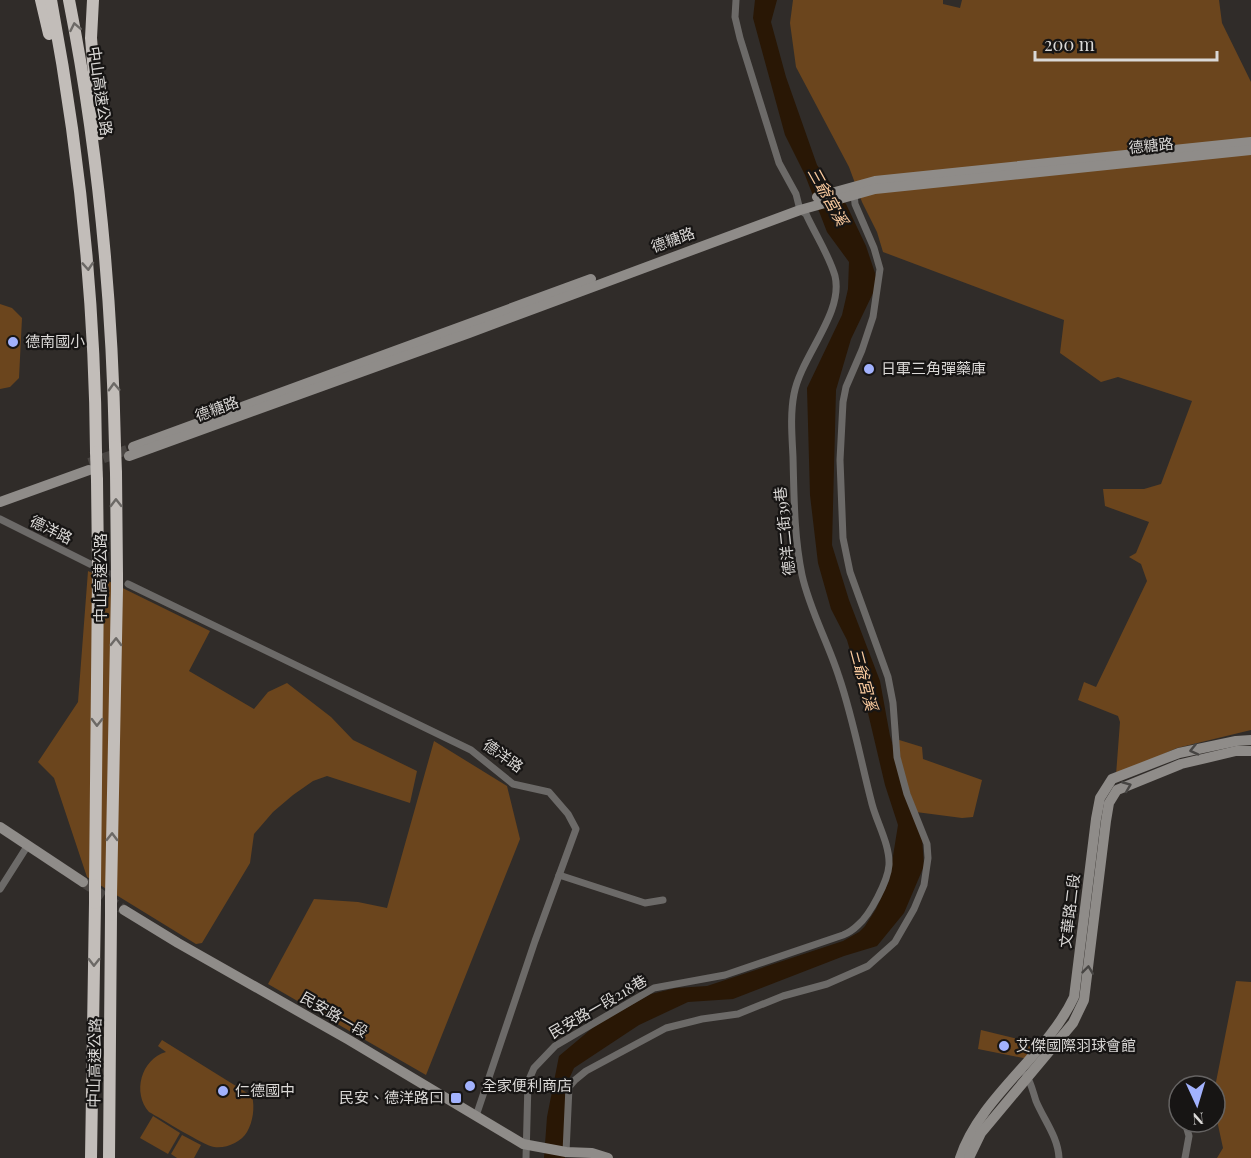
<svg xmlns="http://www.w3.org/2000/svg" width="1251" height="1158" font-family="'Playfair Display','Noto Sans TC',serif">
<style>
.green{fill:#6b451d}
.water{fill:#291705}
.lines{fill:none;stroke-linecap:round;stroke-linejoin:round}
.street-tunnel{stroke:#4a4643;stroke-width:7;stroke-dasharray:7 3.5;stroke-linecap:butt}
.secondary-tunnel{stroke:#4a4643;stroke-width:10;stroke-dasharray:10 5;stroke-linecap:butt}
.street{stroke:#6c6a68;stroke-width:7}
.secondary{stroke:#8f8c89;stroke-width:10}
.highway{stroke:#c2bdb9;stroke-width:12}
.highway-bridge{stroke:#c2bdb9;stroke-width:12}
.oneway{stroke:#6c6966}
.oneway2{stroke:#474543}
.poi-dot{fill:#a2b2fd;stroke:#171514;stroke-width:2}
.labels{text-anchor:middle;stroke-width:4.5;stroke-linejoin:round;paint-order:stroke}
.street-label{font-size:15px;fill:#dad8d6;stroke:#171514}
.poi-label{font-size:15px;fill:#dad8d6;stroke:#171514;text-anchor:start}
.water-label{font-size:16px;font-style:italic;fill:#faca9e;stroke:#171514}
</style>
<rect width="100%" height="100%" fill="#302c29"/>
<g class="green">
<polygon points="793,0 943,0 943,4 960,8 962,0 1219,0 1222,23 1251,82 1251,730 1177,748 1116,775 1120,722 1118,716 1078,700 1084,682 1096,687 1147,581 1141,564 1129,557 1136,553 1149,522 1105,506 1103,489 1144,489 1161,484 1192,401 1118,377 1101,382 1060,353 1064,320 883,252 877,232 862,202 849,167 796,67 790,23"/>
<polygon points="0,304 12,308 22,318 19,378 10,387 0,389"/>
<polygon points="88,571 210,631 189,671 254,709 268,692 287,683 331,717 353,740 417,771 410,803 327,776 313,781 293,795 273,812 254,834 250,863 202,943 196,944 87,877 54,778 38,762 78,702"/>
<polygon points="896,739 922,747 923,759 982,780 973,817 962,818 916,812 908,792"/>
<polygon points="434,741 507,786 520,839 426,1075 268,984 314,899 358,902 387,908"/>
<polygon points="1236,981 1251,982 1251,1158 1217,1158 1223,1148 1215,1111 1215,1087"/>
<polygon points="981,1030 1031,1042 1028,1059 978,1049"/>
<path d="M162,1040L252,1096C255,1107 253,1122 247,1132C241,1142 226,1149 214,1147C205,1146 160,1118 149,1112C132,1093 141,1059 166,1052L158,1046Z"/>
<polygon points="153,1116 180,1133 168,1154 140,1138"/>
<polygon points="182,1135 201,1145 194,1158 177,1158 171,1154"/>
</g>
<polygon class="water" points="755,0 777,0 771,22 786,77 817,165 846,204 866,246 877,279 875,289 851,339 836,390 832,545 849,600 880,681 890,736 922,838 924,866 904,913 877,946 844,956 733,999 688,1002 639,1025 574,1068 565,1088 565,1158 544,1158 547,1117 559,1056 596,1025 651,994 676,988 707,986 843,941 859,932 865,926 876,909 889,881 898,825 885,785 868,713 847,640 831,609 818,563 810,495 807,388 842,315 848,289 849,262 827,232 805,175 785,135 753,18"/>
<g class="lines">
<polyline class="street-tunnel" points="96,567 118,578"/>
<g class="secondary-tunnel">
<polyline points="89,463 130,449"/>
<polyline points="83,882 124,910"/>
</g>
<g class="street">
<polyline points="0,519 90,564"/>
<polyline points="128,584 471,750 513,784 549,792 568,814 576,829 535,941 476,1116"/>
<polyline points="559,875 645,903 663,900"/>
<polyline points="0,889 28,845"/>
<path d="M1026,1075C1031,1082 1033,1092 1036,1101C1044,1120 1058,1137 1059,1158"/>
<polyline points="1185,1122 1189,1136 1185,1158"/>
<polyline points="566,1152 569,1087 575,1080 586,1071 666,1028 702,1019 738,1014 783,996 827,984 868,966 895,942 914,909 924,885 928,858 927,844 907,794 897,757 893,703 888,677 850,572 843,538 840,460 843,402 846,387 862,350 873,317 880,269 874,248 855,204 854,193"/>
<path d="M526,1158L528,1082L534,1068L555,1046L654,988L725,975L843,935C848,933 854,929 858,925C870,915 888,881 889,865C890,845 877,823 872,804C861,762 853,718 839,677C828,642 810,611 802,575C794,536 794,496 793,457C792,436 790,415 794,394C801,356 844,313 835,276C829,255 815,234 806,214L800,210L796,194L779,163L740,38L735,17L736,0"/>
</g>
<g class="secondary">
<polyline points="817,197 875,181 1251,142"/>
<polyline points="133,447 591,279"/>
<polyline points="129,456 469,333 800,210 875,189 1251,150"/>
<polyline points="0,502 89,470"/>
<polyline points="0,827 83,882"/>
<polyline points="124,910 178,943 349,1040 523,1144 566,1152 592,1153 608,1158"/>
<path d="M960,1158C980,1097 1047,1055 1074,997L1096,819L1100,798L1112,779L1179,753L1236,741L1251,740"/>
<polyline points="969,1158 981,1133 1073,1023 1084,1000 1106,821 1109,803 1117,790 1181,764 1236,751 1251,751"/>
</g>
<g class="highway">
<polyline points="41,0 49,34"/>
<path d="M51,0C79,149 95,300 96,452"/>
<path d="M69,0C98,147 112,296 115,446"/>
<polyline points="93,0 91,38 99,134"/>
<polyline points="116,473 117,575"/>
<polyline points="97,480 98,565"/>
<polyline points="95,885 98,579"/>
<polyline points="111,895 117,589"/>
<polyline points="91,1158 95,903"/>
<polyline points="109,1158 111,915"/>
</g>
<g class="highway-bridge">
<polyline points="115,446 116,473"/>
<polyline points="96,452 97,480"/>
<polyline points="98,565 98,579"/>
<polyline points="117,575 117,589"/>
<polyline points="95,903 95,885"/>
<polyline points="111,915 111,895"/>
</g>
</g>
<defs><path id="oneway-chevron" d="M-2-3.5L2.5 0L-2 3.5" fill="none" stroke-width="1.6" stroke-linecap="round" stroke-linejoin="round" transform="scale(1.5)"/></defs>
<g class="oneway">
<use href="#oneway-chevron" transform="translate(75 27) rotate(-101)"/>
<use href="#oneway-chevron" transform="translate(88 266) rotate(86)"/>
<use href="#oneway-chevron" transform="translate(114 387) rotate(-92)"/>
<use href="#oneway-chevron" transform="translate(116 503) rotate(-91)"/>
<use href="#oneway-chevron" transform="translate(116 642) rotate(-89)"/>
<use href="#oneway-chevron" transform="translate(97 722) rotate(91)"/>
<use href="#oneway-chevron" transform="translate(112 837) rotate(-89)"/>
<use href="#oneway-chevron" transform="translate(94 962) rotate(91)"/>
</g>
<g class="oneway2">
<use href="#oneway-chevron" transform="translate(1194 750) rotate(167)"/>
<use href="#oneway-chevron" transform="translate(1127 786) rotate(-22)"/>
<use href="#oneway-chevron" transform="translate(1088 970) rotate(-83)"/>
</g>
<g class="poi-dot">
<circle cx="13" cy="342" r="6"/>
<circle cx="869" cy="369" r="6"/>
<circle cx="1004" cy="1046" r="6"/>
<circle cx="470" cy="1086" r="6"/>
<circle cx="223" cy="1091" r="6"/>
<rect x="450" y="1092" width="12" height="12" rx="3"/>
</g>
<g class="labels">
<g class="street-label">
<text transform="translate(100 91) rotate(82)" y="5">中山高速公路</text>
<text transform="translate(1151 146) rotate(-6)" y="5">德糖路</text>
<text transform="translate(673 240) rotate(-20)" y="5">德糖路</text>
<text transform="translate(217 409) rotate(-20)" y="5">德糖路</text>
<text transform="translate(51 530) rotate(26)" y="5">德洋路</text>
<text transform="translate(785 531) rotate(-96)" y="5">德洋二街39巷</text>
<text transform="translate(101 578) rotate(-90)" y="5">中山高速公路</text>
<text transform="translate(503 756) rotate(35)" y="5">德洋路</text>
<text transform="translate(1070 911) rotate(-83)" y="5">文華路二段</text>
<text transform="translate(598 1007) rotate(-30)" y="5">民安路一段218巷</text>
<text transform="translate(334 1015) rotate(30)" y="5">民安路一段</text>
<text transform="translate(95 1063) rotate(-89)" y="5">中山高速公路</text>
</g>
<g class="poi-label">
<text x="25" y="347">德南國小</text>
<text x="881" y="374">日軍三角彈藥庫</text>
<text x="1016" y="1051">艾傑國際羽球會館</text>
<text x="482" y="1091">全家便利商店</text>
<text x="235" y="1096">仁德國中</text>
<text x="444" y="1103" text-anchor="end">民安、德洋路口</text>
</g>
<g class="water-label">
<text transform="translate(828 196) rotate(61)" y="6">三爺宮溪</text>
<text transform="translate(864 679) rotate(75)" y="6">三爺宮溪</text>
</g>
</g>
<g transform="translate(1197 1104) rotate(176)"><circle r="28" fill="#171514" stroke="#656362" stroke-width="1.5"/>
<path d="M0-4.5L10 22L0 15L-10 22Z" fill="#a2b2fd"/>
<text y="-9" font-size="16" font-weight="bold" text-anchor="middle" fill="#dad8d6">N</text>
</g>
<path d="M1035 51v9h182v-9" fill="none" stroke="#dad8d6" stroke-width="3"/>
<text x="1044" y="51" font-size="18" fill="#dad8d6" stroke="#171514" stroke-width="4.5" paint-order="stroke">200 m</text>
</svg>
